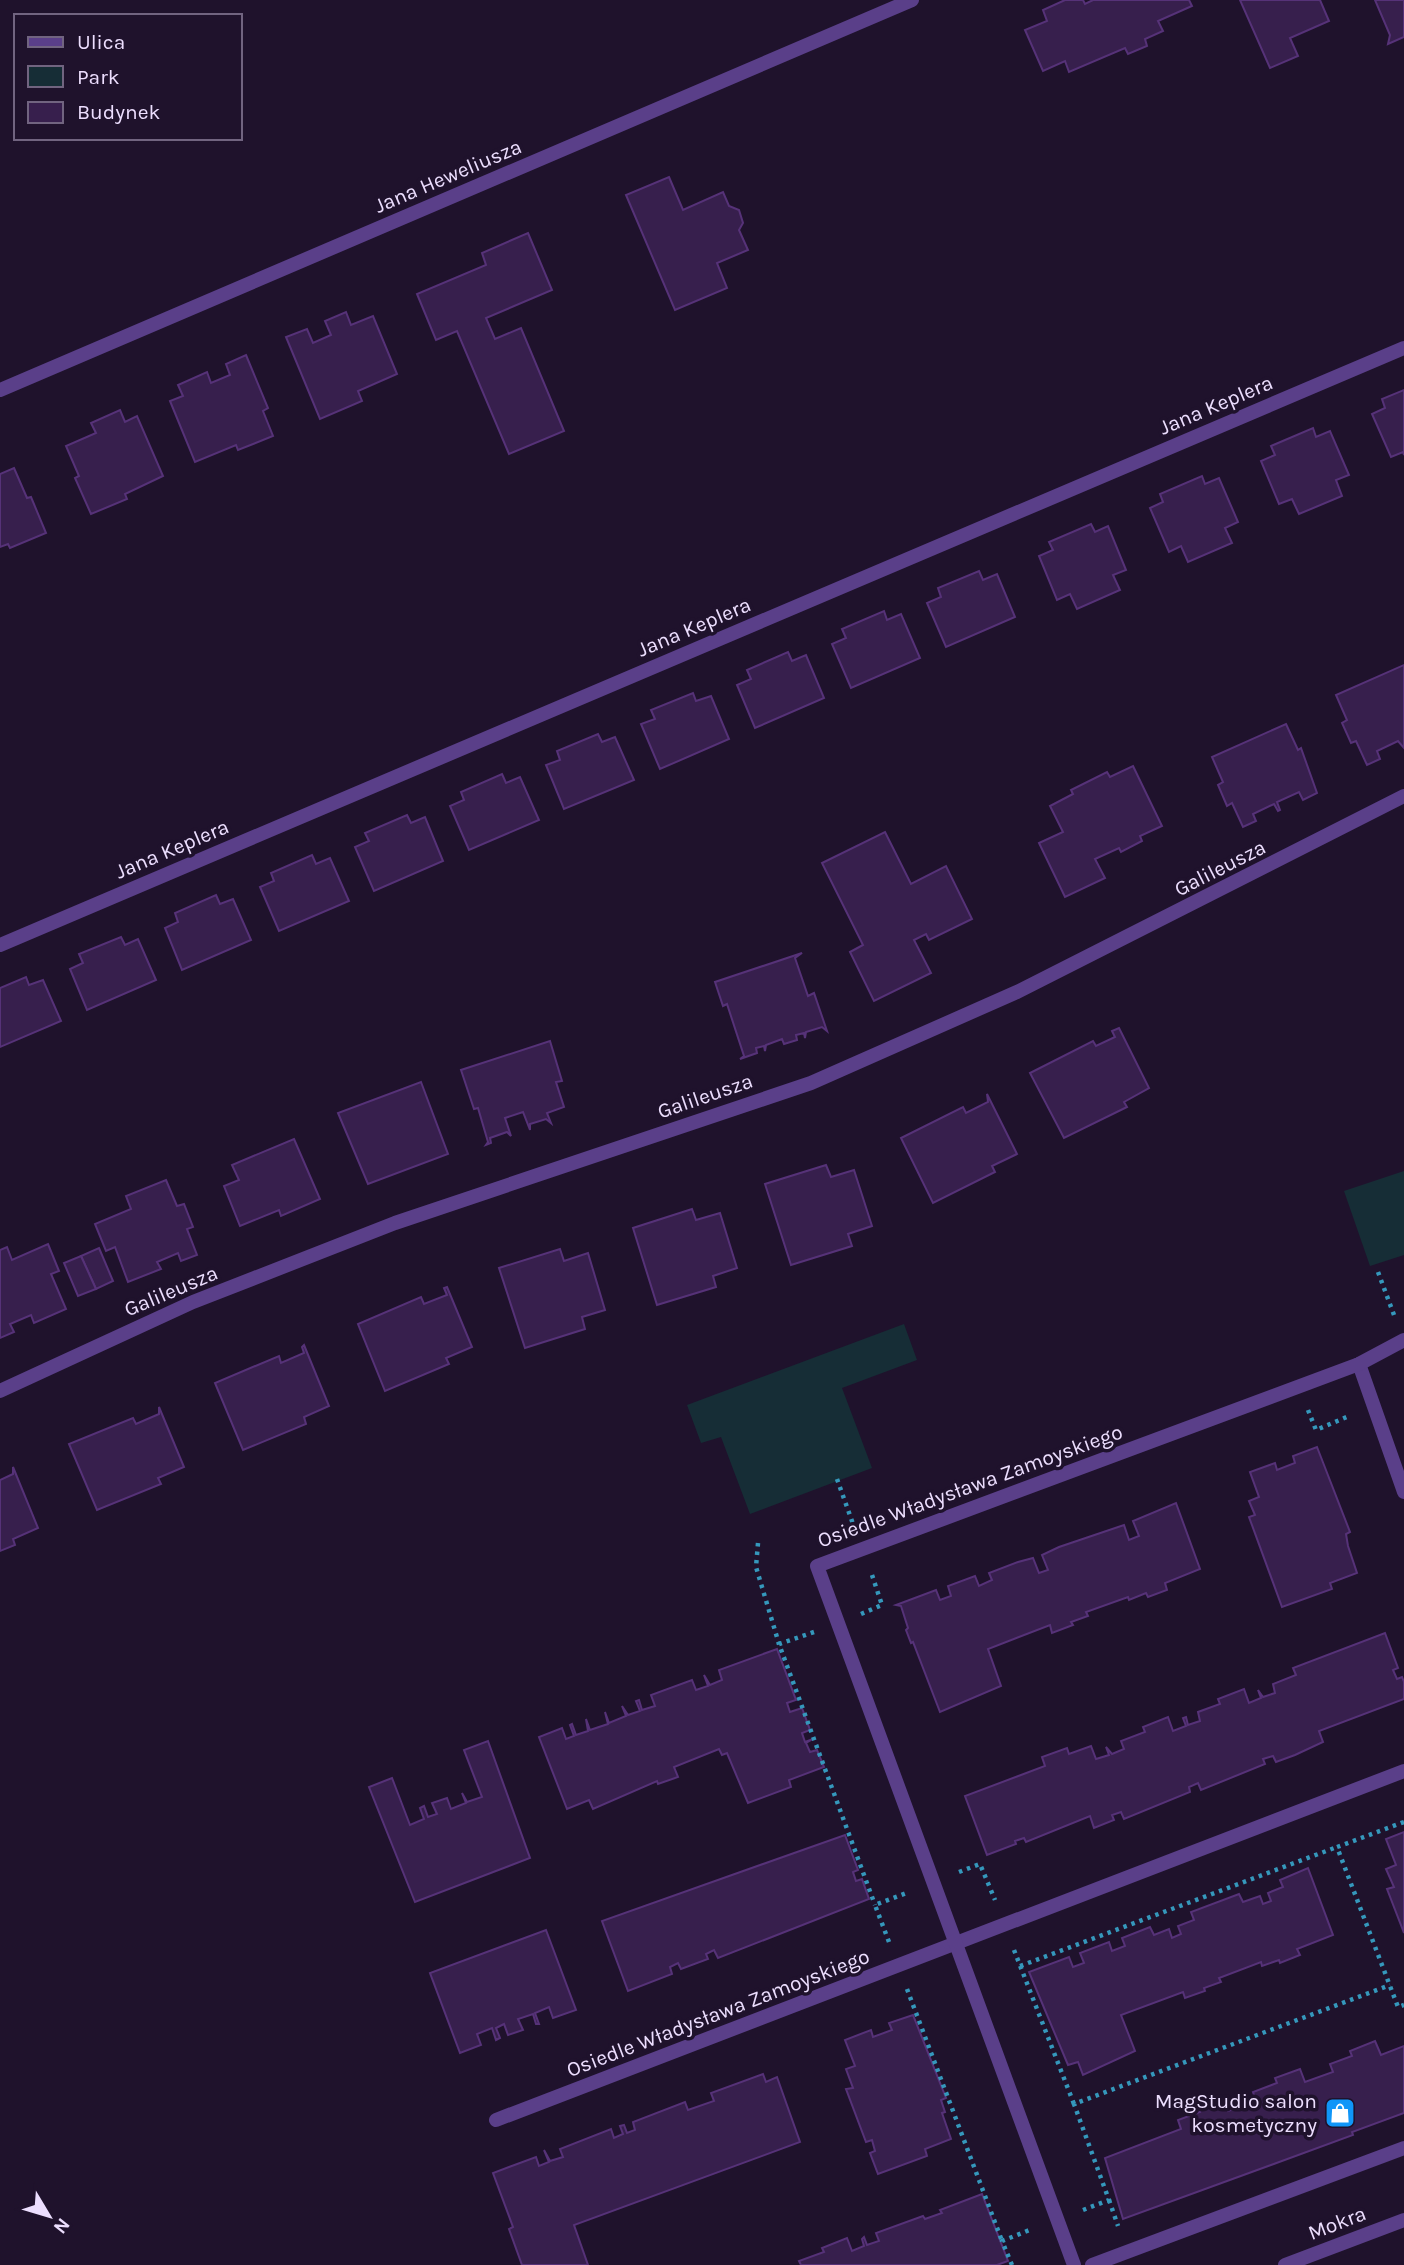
<svg xmlns="http://www.w3.org/2000/svg" width="1404" height="2265" font-family="Karla,sans-serif">
<style>
.green{fill:#162d36}
.building{fill:#371f4d;stroke:#563278;stroke-width:2}
.lines{fill:none;stroke-linecap:round;stroke-linejoin:round}
.path{stroke:#3598bc;stroke-width:4.5;stroke-dasharray:3.5 5;stroke-linecap:butt}
.street{stroke:#5a3f89;stroke-width:14}
.labels{text-anchor:middle;stroke-width:7;stroke-linejoin:round;paint-order:stroke}
.street-label{font-size:21px;fill:#ecdefe;stroke:#1f122c}
.poi-label{font-size:21px;fill:#ecdefe;stroke:#1f122c;text-anchor:end}
</style>
<rect width="100%" height="100%" fill="#1f122c"/>
<g class="green">
<polygon points="1404,1171 1404,1255 1370,1266 1344,1191"/>
<polygon points="904,1324 917,1360 842,1388 872,1468 750,1514 721,1437 701,1443 687,1405"/>
</g>
<g class="building">
<polygon points="1065,0 1083,0 1085,4 1093,0 1189,0 1192,6 1158,21 1163,31 1145,39 1147,46 1128,54 1125,48 1069,72 1065,61 1043,71 1025,30 1047,21 1043,10"/>
<polygon points="1240,0 1320,0 1329,21 1290,38 1298,56 1270,68"/>
<polygon points="1375,0 1404,0 1404,37 1388,44 1390,35"/>
<polygon points="669,177 683,210 723,192 729,206 739,210 743,223 739,230 748,250 717,263 727,288 675,310 626,195"/>
<polygon points="528,233 552,290 486,318 495,339 521,328 564,431 509,454 457,331 436,340 417,294 486,265 482,253"/>
<polygon points="346,312 351,325 373,316 397,374 358,391 362,401 320,419 286,337 307,329 313,343 331,335 325,321"/>
<polygon points="246,355 268,408 263,411 273,436 238,450 236,445 195,462 170,401 183,396 178,385 207,372 211,383 230,375 226,364"/>
<polygon points="1404,390 1404,455 1403,452 1391,457 1372,414 1385,408 1382,399"/>
<polygon points="120,410 125,422 137,416 163,476 125,494 127,499 91,514 75,478 79,476 66,446 96,433 91,423"/>
<polygon points="1313,428 1316,437 1330,431 1349,475 1336,480 1342,496 1299,514 1292,499 1279,504 1261,461 1275,455 1271,446"/>
<polygon points="14,468 27,498 31,497 46,533 10,548 8,544 0,547 0,474"/>
<polygon points="1202,476 1205,484 1219,478 1238,522 1225,528 1232,543 1188,562 1181,546 1169,552 1150,508 1163,502 1160,494"/>
<polygon points="1091,524 1095,532 1108,526 1126,570 1113,575 1120,590 1077,609 1070,594 1057,600 1039,556 1053,550 1049,542"/>
<polygon points="979,571 983,580 997,574 1015,617 946,647 927,603 941,597 938,588"/>
<polygon points="884,611 887,620 901,614 920,658 851,688 832,644 846,638 842,629"/>
<polygon points="788,652 792,661 806,655 824,698 755,728 737,685 751,679 747,670"/>
<polygon points="1404,665 1404,748 1398,741 1377,751 1380,759 1367,765 1356,741 1351,743 1342,723 1347,720 1336,695"/>
<polygon points="693,693 696,701 711,696 729,739 660,769 641,724 655,719 651,710"/>
<polygon points="1286,724 1298,750 1301,748 1317,793 1303,800 1299,792 1277,802 1280,810 1278,811 1274,804 1253,814 1256,821 1243,827 1232,803 1227,806 1218,785 1223,782 1212,757"/>
<polygon points="598,734 602,742 615,737 634,780 564,809 546,765 560,760 557,751"/>
<polygon points="1133,766 1162,826 1140,836 1142,841 1121,852 1119,848 1095,859 1105,878 1065,897 1039,843 1063,832 1050,806 1073,794 1071,790 1107,772 1110,777"/>
<polygon points="502,774 506,783 520,777 539,820 469,850 450,806 464,800 461,792"/>
<polygon points="407,815 411,823 425,817 443,861 374,891 355,847 369,841 365,833"/>
<polygon points="885,832 911,884 946,866 972,919 929,940 926,934 914,940 931,973 874,1001 850,952 863,945 822,863"/>
<polygon points="312,855 316,864 330,858 349,901 279,931 260,887 274,881 271,873"/>
<polygon points="216,895 220,904 233,899 251,940 182,970 165,928 178,922 175,913"/>
<polygon points="121,937 125,945 138,939 156,980 87,1010 70,969 83,963 79,954"/>
<polygon points="802,953 795,958 808,996 814,993 827,1031 822,1027 806,1032 805,1038 804,1033 796,1035 797,1040 784,1044 782,1039 766,1045 765,1051 764,1046 756,1048 757,1053 740,1059 744,1056 727,1004 723,1006 715,982"/>
<polygon points="26,977 29,985 43,980 61,1021 0,1047 0,988"/>
<polygon points="1119,1028 1149,1088 1124,1102 1127,1107 1064,1138 1030,1073 1093,1041 1096,1046 1115,1037 1112,1031"/>
<polygon points="550,1041 562,1081 556,1082 564,1107 547,1113 551,1123 546,1119 530,1124 530,1130 523,1112 505,1118 511,1136 507,1132 490,1138 491,1143 486,1145 488,1142 478,1108 474,1109 461,1070"/>
<polygon points="421,1082 448,1154 368,1184 338,1113"/>
<polygon points="987,1094 1017,1154 992,1166 995,1172 933,1203 901,1138 963,1107 966,1113 988,1102"/>
<polygon points="294,1139 320,1199 281,1216 279,1210 240,1226 224,1186 239,1180 232,1165"/>
<polygon points="826,1165 831,1177 854,1170 872,1226 848,1234 852,1246 791,1265 765,1184"/>
<polygon points="166,1180 177,1206 184,1204 193,1227 187,1229 197,1255 181,1261 178,1253 157,1262 161,1269 128,1282 115,1247 106,1251 95,1224 131,1209 126,1196"/>
<polygon points="692,1209 696,1220 720,1213 737,1268 713,1276 716,1287 657,1305 633,1228"/>
<polygon points="48,1244 59,1271 51,1274 66,1309 34,1323 31,1315 10,1324 14,1332 0,1338 0,1250 7,1247 12,1260"/>
<polygon points="99,1248 113,1281 96,1289 81,1256"/>
<polygon points="560,1249 564,1261 588,1253 605,1310 582,1317 585,1329 525,1348 499,1268"/>
<polygon points="81,1256 96,1289 78,1296 64,1263"/>
<polygon points="447,1287 472,1347 446,1358 449,1364 385,1391 358,1324 421,1297 424,1304 447,1295 444,1288"/>
<polygon points="304,1345 329,1406 304,1417 306,1424 243,1450 215,1383 279,1356 281,1363 304,1353 302,1347"/>
<polygon points="159,1407 184,1467 158,1478 161,1484 97,1510 69,1444 133,1418 136,1424 159,1414"/>
<polygon points="1317,1447 1350,1532 1346,1534 1348,1546 1357,1573 1330,1583 1332,1589 1282,1607 1249,1517 1255,1515 1249,1501 1259,1497 1250,1472 1275,1463 1277,1470 1295,1463 1293,1456"/>
<polygon points="13,1467 38,1528 13,1539 15,1545 0,1551 0,1480 13,1474"/>
<polygon points="1176,1503 1200,1569 1165,1583 1167,1590 1148,1597 1146,1593 1129,1600 1128,1597 1086,1612 1088,1616 1071,1622 1073,1625 1052,1633 1050,1625 988,1649 1001,1686 940,1712 913,1642 911,1643 906,1630 908,1628 901,1606 896,1605 936,1590 940,1600 951,1596 948,1586 975,1576 979,1586 992,1580 989,1573 1018,1562 1033,1558 1039,1573 1048,1570 1042,1555 1059,1547 1124,1525 1129,1540 1139,1536 1133,1521"/>
<polygon points="1385,1633 1398,1668 1393,1670 1397,1679 1402,1677 1404,1682 1404,1699 1319,1731 1323,1742 1295,1755 1276,1762 1273,1756 1263,1759 1265,1764 1201,1790 1198,1783 1189,1787 1190,1792 1124,1819 1121,1812 1112,1815 1114,1820 1094,1828 1090,1816 1026,1842 1024,1838 1015,1841 1016,1844 987,1855 965,1796 1045,1766 1042,1757 1067,1748 1069,1754 1091,1746 1096,1759 1109,1755 1106,1747 1112,1754 1124,1749 1121,1741 1145,1732 1143,1727 1168,1717 1173,1731 1186,1726 1183,1718 1186,1717 1188,1725 1200,1721 1198,1712 1220,1704 1218,1699 1244,1689 1249,1703 1261,1698 1258,1690 1263,1697 1275,1693 1273,1684 1296,1675 1293,1668"/>
<polygon points="777,1649 796,1700 787,1703 790,1712 802,1708 810,1730 802,1733 805,1742 813,1739 806,1743 810,1752 817,1750 824,1767 789,1780 791,1787 748,1803 727,1753 722,1755 719,1749 674,1767 678,1777 658,1784 657,1781 593,1809 589,1800 567,1809 539,1737 562,1728 566,1739 574,1736 570,1725 572,1724 576,1735 588,1731 586,1719 590,1730 608,1724 605,1712 609,1723 626,1716 622,1706 628,1715 640,1711 636,1701 639,1700 642,1710 655,1706 651,1695 692,1680 696,1690 708,1686 704,1675 710,1685 722,1680 719,1670"/>
<polygon points="488,1741 530,1858 415,1902 369,1787 392,1778 410,1825 424,1819 420,1808 424,1806 428,1817 437,1814 432,1803 447,1798 451,1809 466,1803 462,1793 467,1802 482,1797 464,1750"/>
<polygon points="1404,1832 1404,1933 1387,1889 1394,1887 1386,1869 1396,1865 1386,1839"/>
<polygon points="845,1835 858,1870 853,1872 856,1881 862,1879 869,1899 718,1958 714,1950 706,1954 708,1959 681,1969 678,1963 670,1967 672,1974 628,1991 602,1921"/>
<polygon points="1308,1868 1333,1935 1297,1949 1300,1955 1280,1963 1279,1960 1262,1966 1261,1962 1219,1978 1221,1982 1204,1988 1205,1991 1185,1998 1183,1992 1121,2015 1135,2051 1083,2075 1078,2062 1068,2065 1029,1972 1069,1957 1073,1967 1084,1963 1080,1953 1109,1942 1112,1951 1125,1946 1122,1938 1150,1927 1154,1935 1169,1929 1172,1938 1181,1934 1178,1926 1194,1920 1191,1912 1239,1894 1243,1902 1260,1896 1263,1904 1271,1901 1268,1893 1283,1887 1280,1880"/>
<polygon points="546,1930 576,2010 553,2018 549,2007 535,2013 539,2024 536,2024 533,2014 518,2019 523,2030 508,2035 504,2024 496,2028 500,2038 496,2040 492,2028 477,2034 481,2045 460,2053 430,1973"/>
<polygon points="913,2015 946,2098 941,2100 945,2112 942,2113 951,2139 925,2149 927,2156 878,2174 870,2153 875,2151 872,2140 866,2142 846,2089 853,2088 846,2069 855,2066 845,2040 871,2030 873,2037 892,2030 889,2023"/>
<polygon points="1375,2041 1381,2055 1404,2046 1404,2113 1352,2132 1353,2135 1123,2219 1105,2158 1181,2129 1178,2120 1200,2112 1198,2107 1223,2097 1228,2111 1256,2101 1253,2092 1277,2083 1275,2078 1300,2069 1305,2082 1333,2072 1330,2064 1352,2056 1350,2051"/>
<polygon points="763,2074 766,2082 777,2077 800,2142 574,2225 588,2265 522,2265 509,2229 513,2227 493,2173 536,2157 539,2166 549,2162 544,2150 550,2161 563,2157 560,2149 611,2129 614,2138 623,2134 620,2126 624,2125 627,2133 635,2130 633,2122 685,2102 688,2110 714,2101 711,2093"/>
<polygon points="982,2194 1008,2261 997,2265 801,2265 799,2261 824,2252 822,2248 847,2238 852,2251 864,2246 862,2239 864,2237 867,2245 879,2241 876,2233 923,2216 925,2219 942,2213 940,2210"/>
</g>
<g class="lines">
<g class="path">
<polyline points="1378,1272 1394,1315"/>
<polyline points="1308,1410 1316,1430 1349,1416"/>
<polyline points="837,1479 853,1524"/>
<polyline points="758,1543 756,1567 779,1644"/>
<polyline points="861,1614 882,1605 872,1575"/>
<polyline points="814,1632 779,1644 875,1905"/>
<polyline points="1404,1822 1337,1847 1398,2007 1404,2005"/>
<polyline points="959,1872 980,1864 995,1900"/>
<polyline points="889,1942 875,1905 909,1892"/>
<polyline points="1014,1950 1074,2104"/>
<polyline points="1020,1966 1337,1847"/>
<polyline points="907,1989 1002,2241"/>
<polyline points="1109,2200 1118,2226"/>
<polyline points="1083,2210 1109,2200 1074,2104 1390,1985"/>
<polyline points="1012,2265 1002,2241 1032,2229"/>
</g>
<g class="street">
<polyline points="0,390 912,0"/>
<polyline points="0,945 1404,348"/>
<polyline points="1359,1364 1404,1492"/>
<polyline points="0,1391 193,1302 395,1223 811,1083 1017,992 1404,796"/>
<polyline points="496,2120 1404,1771"/>
<polyline points="1074,2265 817,1566 1359,1364 1404,1340"/>
<polyline points="1092,2265 1404,2148"/>
<polyline points="1285,2265 1404,2220"/>
</g>
</g>
<defs>
<g id="shop-square" transform="scale(1.575)"><rect x="-9" y="-9" width="18" height="18" rx="4" fill="#1096f8" stroke="#1f122c"/><path d="M-5-2.5h2.3a2.7 3.5 0 0 1 5.4 0H5L5.5 6h-11ZM-1.5-2.5h3a1.5 2.3 0 0 0-3 0Z" fill="#fff"/></g>
</defs>
<g fill-rule="evenodd">
<use href="#shop-square" x="1340" y="2113"/>
</g>
<g class="labels">
<g class="street-label">
<text transform="translate(448 176) rotate(-23)" y="7">Jana Heweliusza</text>
<text transform="translate(1216 405) rotate(-23)" y="7">Jana Keplera</text>
<text transform="translate(694 627) rotate(-23)" y="7">Jana Keplera</text>
<text transform="translate(172 849) rotate(-23)" y="7">Jana Keplera</text>
<text transform="translate(1220 868) rotate(-27)" y="7">Galileusza</text>
<text transform="translate(705 1096) rotate(-19)" y="7">Galileusza</text>
<text transform="translate(171 1291) rotate(-23)" y="7">Galileusza</text>
<text transform="translate(970 1486) rotate(-20)" y="7">Osiedle Władysława Zamoyskiego</text>
<text transform="translate(718 2013) rotate(-21)" y="7">Osiedle Władysława Zamoyskiego</text>
<text transform="translate(1337 2223) rotate(-21)" y="7">Mokra</text>
</g>
<g class="poi-label">
<text x="1317" y="2108">MagStudio salon<tspan x="1317" dy="24">kosmetyczny</tspan></text>
</g>
</g>
<rect x="14" y="14" width="228" height="126" fill="#1f122c" stroke="#716480" stroke-width="2"/>
<rect x="28" y="37" width="35" height="10" fill="#5a3f89" stroke="#716480" stroke-width="2"/>
<text x="77" y="49" font-size="21" fill="#ecdefe">Ulica</text>
<rect x="28" y="66" width="35" height="21" fill="#162d36" stroke="#716480" stroke-width="2"/>
<text x="77" y="84" font-size="21" fill="#ecdefe">Park</text>
<rect x="28" y="102" width="35" height="21" fill="#371f4d" stroke="#716480" stroke-width="2"/>
<text x="77" y="119" font-size="21" fill="#ecdefe">Budynek</text>
<g transform="translate(49 2216) rotate(128)" stroke="#1f122c" stroke-width="5" paint-order="stroke">
<path d="M0-5L12 26L0 18L-12 26Z" fill="#ecdefe"/>
<text y="-10" font-size="19" font-weight="bold" text-anchor="middle" fill="#ecdefe">N</text>
</g>
</svg>
